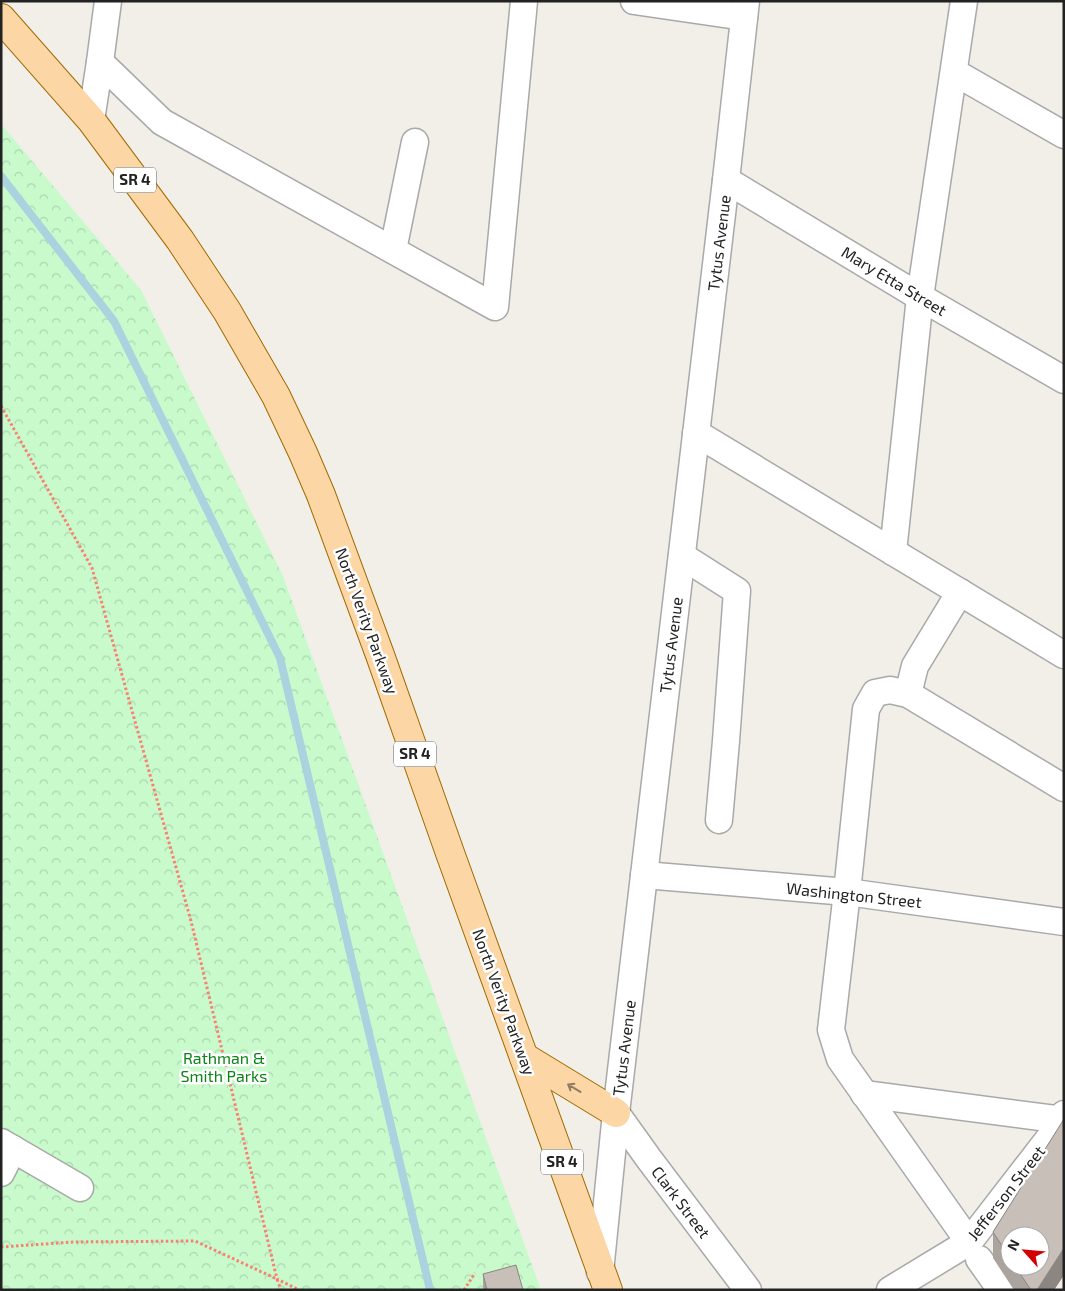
<svg xmlns="http://www.w3.org/2000/svg" width="1065" height="1291" font-family="'Exo 2',sans-serif">
<style>
.park{fill:url(#park-crowns)}
.lines{fill:none;stroke-linecap:round;stroke-linejoin:round}
.stream{stroke:#aad3df;stroke-width:8}
.minor-casing{stroke:#a9a9a9;stroke-width:29}
.major-casing{stroke:#a06b00;stroke-width:30}
.path{stroke:#fa8072;stroke-width:3;stroke-dasharray:2.5 2.5;stroke-linecap:butt}
.minor{stroke:#fff;stroke-width:26}
.major{stroke:#fcd6a4;stroke-width:28}
.wall{fill:#aba49e;fill-rule:evenodd}
.shaded-wall{fill:#8b8681}
.building{fill:#c7bfb8;stroke:#8b8681}
.oneway{stroke:#8f7c63}
.labels{text-anchor:middle;stroke-width:5;stroke-linejoin:round;paint-order:stroke}
.shield{fill:#fff;stroke:#646464;stroke-width:1}
.shield-label{font-size:15px;font-weight:bold;fill:#222}
.street-label{font-size:16px;fill:#222;stroke:#fff}
.park-label{font-size:16px;fill:#0c8416;stroke:#fff}
</style>
<defs>
<pattern id="park-crowns" width="20" height="18" patternUnits="userSpaceOnUse" patternTransform="scale(1.25)"><rect width="20" height="18" fill="#c8facc"/><path d="M2 6a3 3 0 1 1 6 0M12 15a3 3 0 1 1 6 0" fill="none" stroke="#acd6af"/></pattern>
</defs>
<rect width="100%" height="100%" fill="#f2efe9"/>
<polygon class="park" points="1,124 141,290 283,576 541,1290 1,1290"/>
<g class="lines">
<polyline class="stream" points="1,176 114,321 280,658 430,1290"/>
<g class="minor-casing">
<g id="minor">
<polyline points="634,1 744,17"/>
<polyline points="100,62 162,122 495,307 524,1"/>
<polyline points="954,72 1064,135"/>
<polyline points="91,120 100,62 108,1"/>
<polyline points="726,180 920,297 1064,380"/>
<polyline points="393,250 415,142"/>
<polyline points="696,433 1064,655"/>
<polyline points="893,552 920,297 964,1"/>
<polyline points="682,556 737,591 726,741 719,820"/>
<polyline points="908,694 915,666 960,592"/>
<polyline points="644,875 847,892 1064,922"/>
<polyline points="864,1094 1063,1120 1064,1114"/>
<polyline points="616,1113 649,1159 748,1290"/>
<polyline points="1,1142 80,1188"/>
<polyline points="1,1173 13,1149"/>
<polyline points="969,1242 840,1059 831,1030 847,892 866,709 875,693 890,690 908,694 1064,788"/>
<polyline points="979,1259 1001,1290"/>
<polyline points="600,1272 616,1113 726,180 746,1"/>
<polyline points="890,1290 969,1242 1064,1119"/>
</g>
</g>
<g class="major-casing">
<g id="major">
<polyline points="1,18 91,120 180,240 227,311 276,396 303,453 321,495 380,655 450,853 608,1290"/>
<polyline points="524,1057 616,1113"/>
</g>
</g>
<g class="path">
<polyline points="1,406 92,568 191,921 277,1279 299,1290"/>
<polyline points="1,1247 73,1242 195,1241 277,1279 281,1290"/>
<polyline points="464,1290 475,1273"/>
</g>
<use href="#minor" class="minor"/>
<use href="#major" class="major"/>
</g>
<g class="wall">
<path d="M1064,1119V1275L1054,1290H1014L993,1258V1232ZM1010,1236H1040V1266H1010Z"/>
<polygon points="483,1274 523,1290 483,1290"/>
</g>
<polygon class="shaded-wall" points="1064,1248 1064,1275 1054,1290 1037,1290"/>
<g class="building">
<polygon points="1064,1119 1064,1248 1037,1290 1031,1290 1015,1266 1040,1266 1040,1236 1010,1236 1010,1258 993,1232"/>
<polygon points="516,1265 523,1290 487,1290 483,1274"/>
</g>
<defs><path id="oneway-shaft" d="M-6 0H5M1.5-3L5.5 0L1.5 3" fill="none" stroke-width="1.6" stroke-linecap="round" stroke-linejoin="round" transform="scale(1.25)"/></defs>
<use class="oneway" href="#oneway-shaft" transform="translate(574 1088) rotate(-149)"/>
<g class="labels">
<g class="shield">
<rect x="114" y="167.5" width="42" height="25" rx="4"/>
<rect x="394" y="741.5" width="42" height="25" rx="4"/>
<rect x="541" y="1149.5" width="42" height="25" rx="4"/>
</g>
<g class="shield-label">
<text x="135" y="185">SR 4</text>
<text x="415" y="759">SR 4</text>
<text x="562" y="1167">SR 4</text>
</g>
<g class="street-label">
<text transform="translate(719 243) rotate(-83)" y="6">Tytus Avenue</text>
<text transform="translate(894 281) rotate(31)" y="6">Mary Etta Street</text>
<text transform="translate(367 621) rotate(70)" y="6">North Verity Parkway</text>
<text transform="translate(671 645) rotate(-83)" y="6">Tytus Avenue</text>
<text transform="translate(854 895) rotate(6)" y="6">Washington Street</text>
<text transform="translate(504 1002) rotate(70)" y="6">North Verity Parkway</text>
<text transform="translate(624 1048) rotate(-83)" y="6">Tytus Avenue</text>
<text transform="translate(1006 1193) rotate(-52)" y="6">Jefferson Street</text>
<text transform="translate(681 1202) rotate(53)" y="6">Clark Street</text>
</g>
<g class="park-label">
<text x="224" y="1064">Rathman &amp;<tspan x="224" dy="18">Smith Parks</tspan></text>
</g>
</g>
<rect width="1065" height="1291" fill="none" stroke="#222222" stroke-width="5"/>
<g transform="translate(1025 1251) rotate(297)"><circle r="24" fill="#ffffff" stroke="#a7a7a7"/>
<path d="M0-4L9 19L0 12L-9 19Z" fill="#d40000"/>
<text y="-8" font-size="14" font-weight="bold" text-anchor="middle" fill="#222222">N</text>
</g>
</svg>
